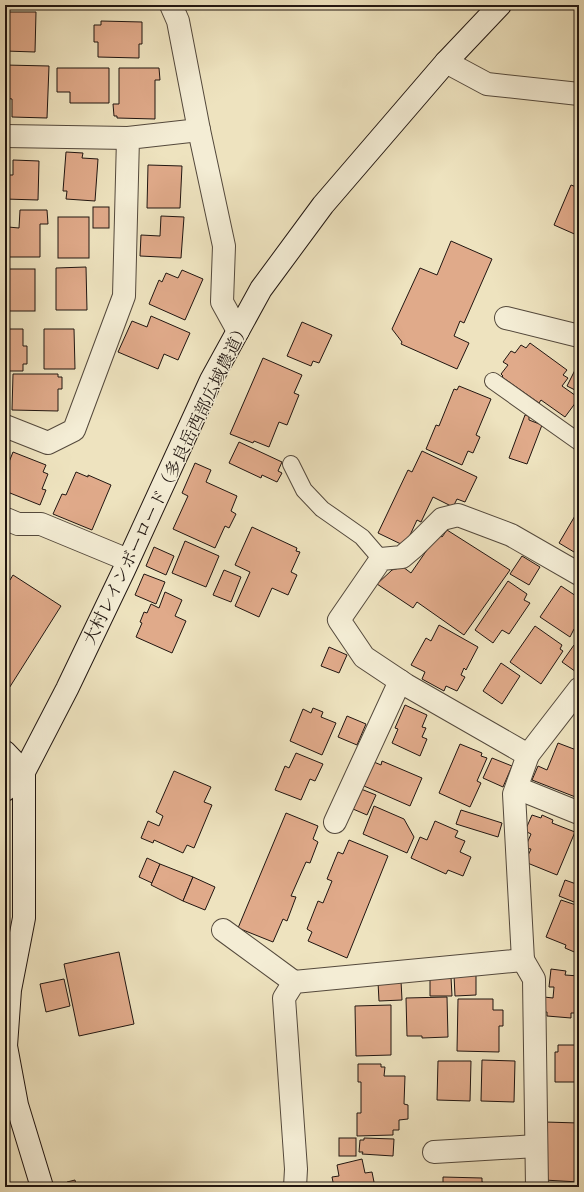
<svg xmlns="http://www.w3.org/2000/svg" width="584" height="1192" font-family="'IM FELL DW Pica','Noto Serif JP',serif">
<style>
.building{fill:#e0aa8a;stroke:#211611}
.lines{fill:none;stroke-linecap:round;stroke-linejoin:round}
.lane-casing{stroke:#54493c;stroke-width:18}
.street-casing{stroke:#54493c;stroke-width:24}
.secondary-casing{stroke:#211611;stroke-width:24}
.lane{stroke:#f4edd5;stroke-width:16}
.street{stroke:#f4edd5;stroke-width:22}
.secondary{stroke:#f4edd5;stroke-width:22}
.labels{text-anchor:middle;stroke-width:3;stroke-linejoin:round;paint-order:stroke}
.street-label{font-size:17px;fill:#211611;stroke:#f4edd5}
</style>
<rect width="100%" height="100%" fill="#eee3bf"/>
<filter id="stains"><feTurbulence type="fractalNoise" baseFrequency=".005" numOctaves="4"/><feColorMatrix values="0 0 0 0 .2 0 0 0 0 .09 0 0 0 0 .02 0 0 0 .5 -.17"/></filter>
<radialGradient id="worn" r=".72"><stop offset=".6" stop-color="#630" stop-opacity="0"/><stop offset="1" stop-color="#630" stop-opacity=".3"/></radialGradient>
<g class="building">
<polygon points="5,12 36,12 35,52 5,51"/>
<polygon points="101,21 142,22 142,44 139,44 139,58 98,57 98,42 94,42 94,25 101,25"/>
<polygon points="5,65 49,66 47,118 12,117 12,99 5,98"/>
<polygon points="57,68 109,68 109,103 70,103 70,92 57,92"/>
<polygon points="119,68 159,68 160,80 155,80 155,119 117,118 117,116 114,116 113,104 119,104"/>
<polygon points="66,152 83,153 82,158 98,159 95,201 66,199 67,191 63,191"/>
<polygon points="13,160 39,161 38,200 5,199 5,175 13,175"/>
<polygon points="148,165 182,166 180,208 147,208"/>
<polygon points="571,185 579,188 579,236 554,225"/>
<rect x="93" y="207" width="16" height="21"/>
<polygon points="20,210 47,210 48,224 40,224 40,257 8,257 8,227 19,228"/>
<polygon points="161,216 184,217 181,258 140,256 141,235 160,236"/>
<rect x="58" y="217" width="31" height="41"/>
<polygon points="451,241 492,259 464,323 460,321 454,336 469,343 457,369 401,344 402,342 392,329 420,268 437,275"/>
<polygon points="86,267 87,310 56,310 56,268"/>
<rect x="5" y="269" width="30" height="42"/>
<polygon points="182,270 203,279 185,320 149,304 159,280 162,282 166,273 178,278"/>
<polygon points="151,316 190,333 178,360 164,354 158,369 118,352 132,321 147,327"/>
<polygon points="302,322 332,335 319,363 313,361 311,366 287,356"/>
<polygon points="5,329 23,329 23,346 27,346 27,364 23,364 23,371 5,371"/>
<polygon points="44,329 74,329 75,369 44,369"/>
<polygon points="530,343 567,370 563,375 568,378 562,386 579,398 565,417 541,400 539,403 502,377 503,376 501,374 508,365 503,362 511,351 515,353 521,345 526,348"/>
<polygon points="263,358 302,375 294,393 299,395 287,425 279,422 269,447 254,441 253,443 230,434"/>
<polygon points="579,362 579,392 567,386"/>
<polygon points="13,374 58,374 58,377 62,377 62,389 58,389 58,411 12,410"/>
<polygon points="459,386 491,399 476,435 480,437 473,453 468,451 462,465 426,449 436,425 439,426 454,389 457,390"/>
<polygon points="525,415 529,416 529,420 542,425 527,464 509,458"/>
<polygon points="239,442 282,462 278,471 282,473 277,482 262,475 261,478 229,463"/>
<polygon points="422,451 477,477 465,502 457,499 453,507 433,497 421,522 417,520 405,546 378,533 408,470 412,472"/>
<polygon points="13,452 46,465 43,472 48,474 42,489 46,490 40,505 5,491 6,488 5,487 5,472"/>
<polygon points="195,463 211,470 206,482 237,496 231,511 236,514 229,528 225,526 215,548 173,529 188,496 182,493"/>
<polygon points="76,472 88,477 88,475 111,485 92,530 53,514 62,494 66,495"/>
<polygon points="579,509 579,555 559,543"/>
<polygon points="252,527 297,548 296,551 300,552 291,572 297,575 288,595 272,588 259,617 235,606 250,572 235,565"/>
<polygon points="447,530 510,570 464,635 417,602 413,608 377,584 392,570 403,567 411,573 438,534 442,537"/>
<polygon points="185,541 219,556 206,587 172,573"/>
<polygon points="154,547 174,556 166,575 146,566"/>
<polygon points="522,556 540,567 529,585 510,574"/>
<polygon points="224,570 241,577 231,602 213,595"/>
<polygon points="144,574 165,582 156,604 135,595"/>
<polygon points="13,575 61,606 6,693 5,692 5,577 10,580"/>
<polygon points="508,581 527,594 524,600 530,603 509,634 502,630 493,643 475,630"/>
<polygon points="561,586 579,598 579,632 574,629 570,637 540,617"/>
<polygon points="165,592 182,600 175,616 186,621 172,653 136,637 142,623 140,622 144,612 147,613 151,604 159,608"/>
<polygon points="439,625 478,647 466,670 464,668 461,675 465,677 457,691 446,686 444,691 422,679 425,672 411,665 426,638 431,641"/>
<polygon points="535,626 562,645 560,649 563,651 541,684 510,662"/>
<polygon points="574,645 579,649 579,674 562,662"/>
<polygon points="329,647 347,655 339,673 321,666"/>
<polygon points="501,663 520,676 502,704 483,691"/>
<polygon points="405,705 427,715 422,727 426,728 422,737 427,739 420,756 392,743 398,729 395,728"/>
<polygon points="313,708 323,712 321,717 336,723 322,755 290,741 303,709 311,713"/>
<polygon points="347,716 366,724 357,745 338,737"/>
<polygon points="558,743 579,751 579,795 578,798 532,780 538,766 547,770"/>
<polygon points="460,744 482,753 481,756 487,758 477,781 481,783 470,807 439,793"/>
<polygon points="296,753 323,764 315,781 310,779 301,800 275,790 285,766 289,768"/>
<polygon points="492,758 512,766 503,787 483,778"/>
<polygon points="382,761 422,778 410,806 364,786 374,762 381,765"/>
<polygon points="174,771 211,787 204,802 212,805 194,848 187,845 183,853 154,840 153,843 141,838 148,821 159,826 163,816 156,812"/>
<polygon points="361,789 376,795 367,815 353,809"/>
<polygon points="374,806 404,819 414,837 407,853 363,834"/>
<polygon points="461,810 502,823 498,837 456,824"/>
<polygon points="286,813 318,826 313,839 318,842 310,863 306,862 291,896 296,897 287,921 283,919 273,942 238,928"/>
<polygon points="532,815 541,818 542,815 553,820 552,823 575,832 557,875 525,862 531,849 525,848 531,834 525,831"/>
<polygon points="435,821 458,831 455,837 465,841 460,852 471,857 463,876 448,870 446,874 411,858 420,837 427,840"/>
<polygon points="349,840 388,856 347,958 308,941 312,932 307,929 318,901 323,903 332,881 327,879 338,852 343,854"/>
<polygon points="147,858 160,864 152,883 139,877"/>
<polygon points="160,864 193,877 183,901 151,885"/>
<polygon points="193,877 215,887 205,910 183,901"/>
<polygon points="565,880 579,885 579,904 559,896"/>
<polygon points="561,900 579,906 579,954 565,948 566,945 546,937"/>
<polygon points="119,952 134,1024 79,1036 64,964"/>
<polygon points="551,969 566,971 565,975 579,976 578,1013 571,1013 571,1018 547,1016 547,1012 543,1012 544,997 553,998 554,987 549,987"/>
<polygon points="476,974 476,995 455,996 454,975"/>
<polygon points="430,977 451,977 452,996 430,996"/>
<polygon points="64,979 70,1006 46,1012 40,984"/>
<polygon points="401,981 402,1000 379,1001 378,982"/>
<polygon points="447,997 448,1037 422,1038 422,1036 407,1036 406,998"/>
<polygon points="458,999 493,999 493,1010 503,1010 503,1026 499,1026 499,1052 457,1051"/>
<polygon points="391,1005 391,1055 356,1056 355,1006"/>
<polygon points="558,1045 579,1045 579,1082 555,1082 555,1052 558,1052"/>
<polygon points="482,1060 515,1061 514,1102 481,1101"/>
<polygon points="438,1061 471,1061 470,1101 437,1100"/>
<polygon points="358,1064 381,1064 381,1067 385,1067 384,1076 405,1076 404,1104 408,1105 408,1119 399,1120 399,1130 393,1130 393,1135 357,1136 357,1113 361,1113 361,1082 358,1082"/>
<polygon points="545,1122 579,1123 579,1182 544,1180"/>
<rect x="339" y="1138" width="17" height="18"/>
<polygon points="364,1138 394,1139 393,1156 362,1154 363,1152 359,1152 360,1140 364,1140"/>
<polygon points="362,1159 365,1173 372,1172 375,1187 334,1187 332,1177 339,1176 337,1165"/>
<polygon points="443,1177 482,1178 482,1182 483,1182 483,1187 443,1187"/>
<polygon points="75,1180 76,1185 79,1184 80,1187 67,1187 68,1187 67,1182"/>
</g>
<g class="lines">
<g class="lane-casing">
<g id="lane">
<polyline points="493,381 579,442"/>
<polyline points="291,464 304,490 322,509 362,537 381,559"/>
</g>
</g>
<g class="street-casing">
<g id="street">
<polyline points="171,5 178,21 199,130 224,246 222,302 238,331"/>
<polyline points="446,62 487,84 579,94"/>
<polyline points="5,136 128,138"/>
<polyline points="506,318 579,336"/>
<polyline points="5,426 48,443 74,430 124,296 128,138 199,130"/>
<polyline points="6,519 18,524 41,524 128,560"/>
<polyline points="528,755 406,685 364,657 339,620 381,559 402,557 415,546 442,519 458,515 511,535 579,574"/>
<polyline points="517,788 579,813"/>
<polyline points="335,822 400,681"/>
<polyline points="223,930 294,982"/>
<polyline points="523,960 534,979 537,1187"/>
<polyline points="434,1152 536,1146"/>
<polyline points="295,1187 296,1169 284,998 294,982 523,960 514,794 528,755 579,689"/>
</g>
</g>
<g class="secondary-casing">
<g id="secondary">
<polyline points="5,752 24,772 24,918 10,990 6,1046 17,1105 42,1187"/>
<polyline points="5,790 24,772 67,689 124,570 211,380 261,289 323,205 446,62 500,5"/>
</g>
</g>
<use href="#lane" class="lane"/>
<use href="#street" class="street"/>
<use href="#secondary" class="secondary"/>
</g>
<g class="labels">
<g class="street-label">
<text transform="translate(166 483) rotate(-64)" y="6">大村レインボーロード（多良岳西部広域農道）</text>
</g>
</g>
<rect width="584" height="1192" fill="none" stroke="#eee3bf" stroke-width="20"/>
<rect x="6" y="6" width="572" height="1180" fill="none" stroke="#211611" stroke-width="2"/>
<rect x="10" y="10" width="564" height="1172" fill="none" stroke="#211611"/>
<rect width="100%" height="100%" filter="url(#stains)"/>
<rect width="100%" height="100%" fill="url(#worn)"/>
</svg>
